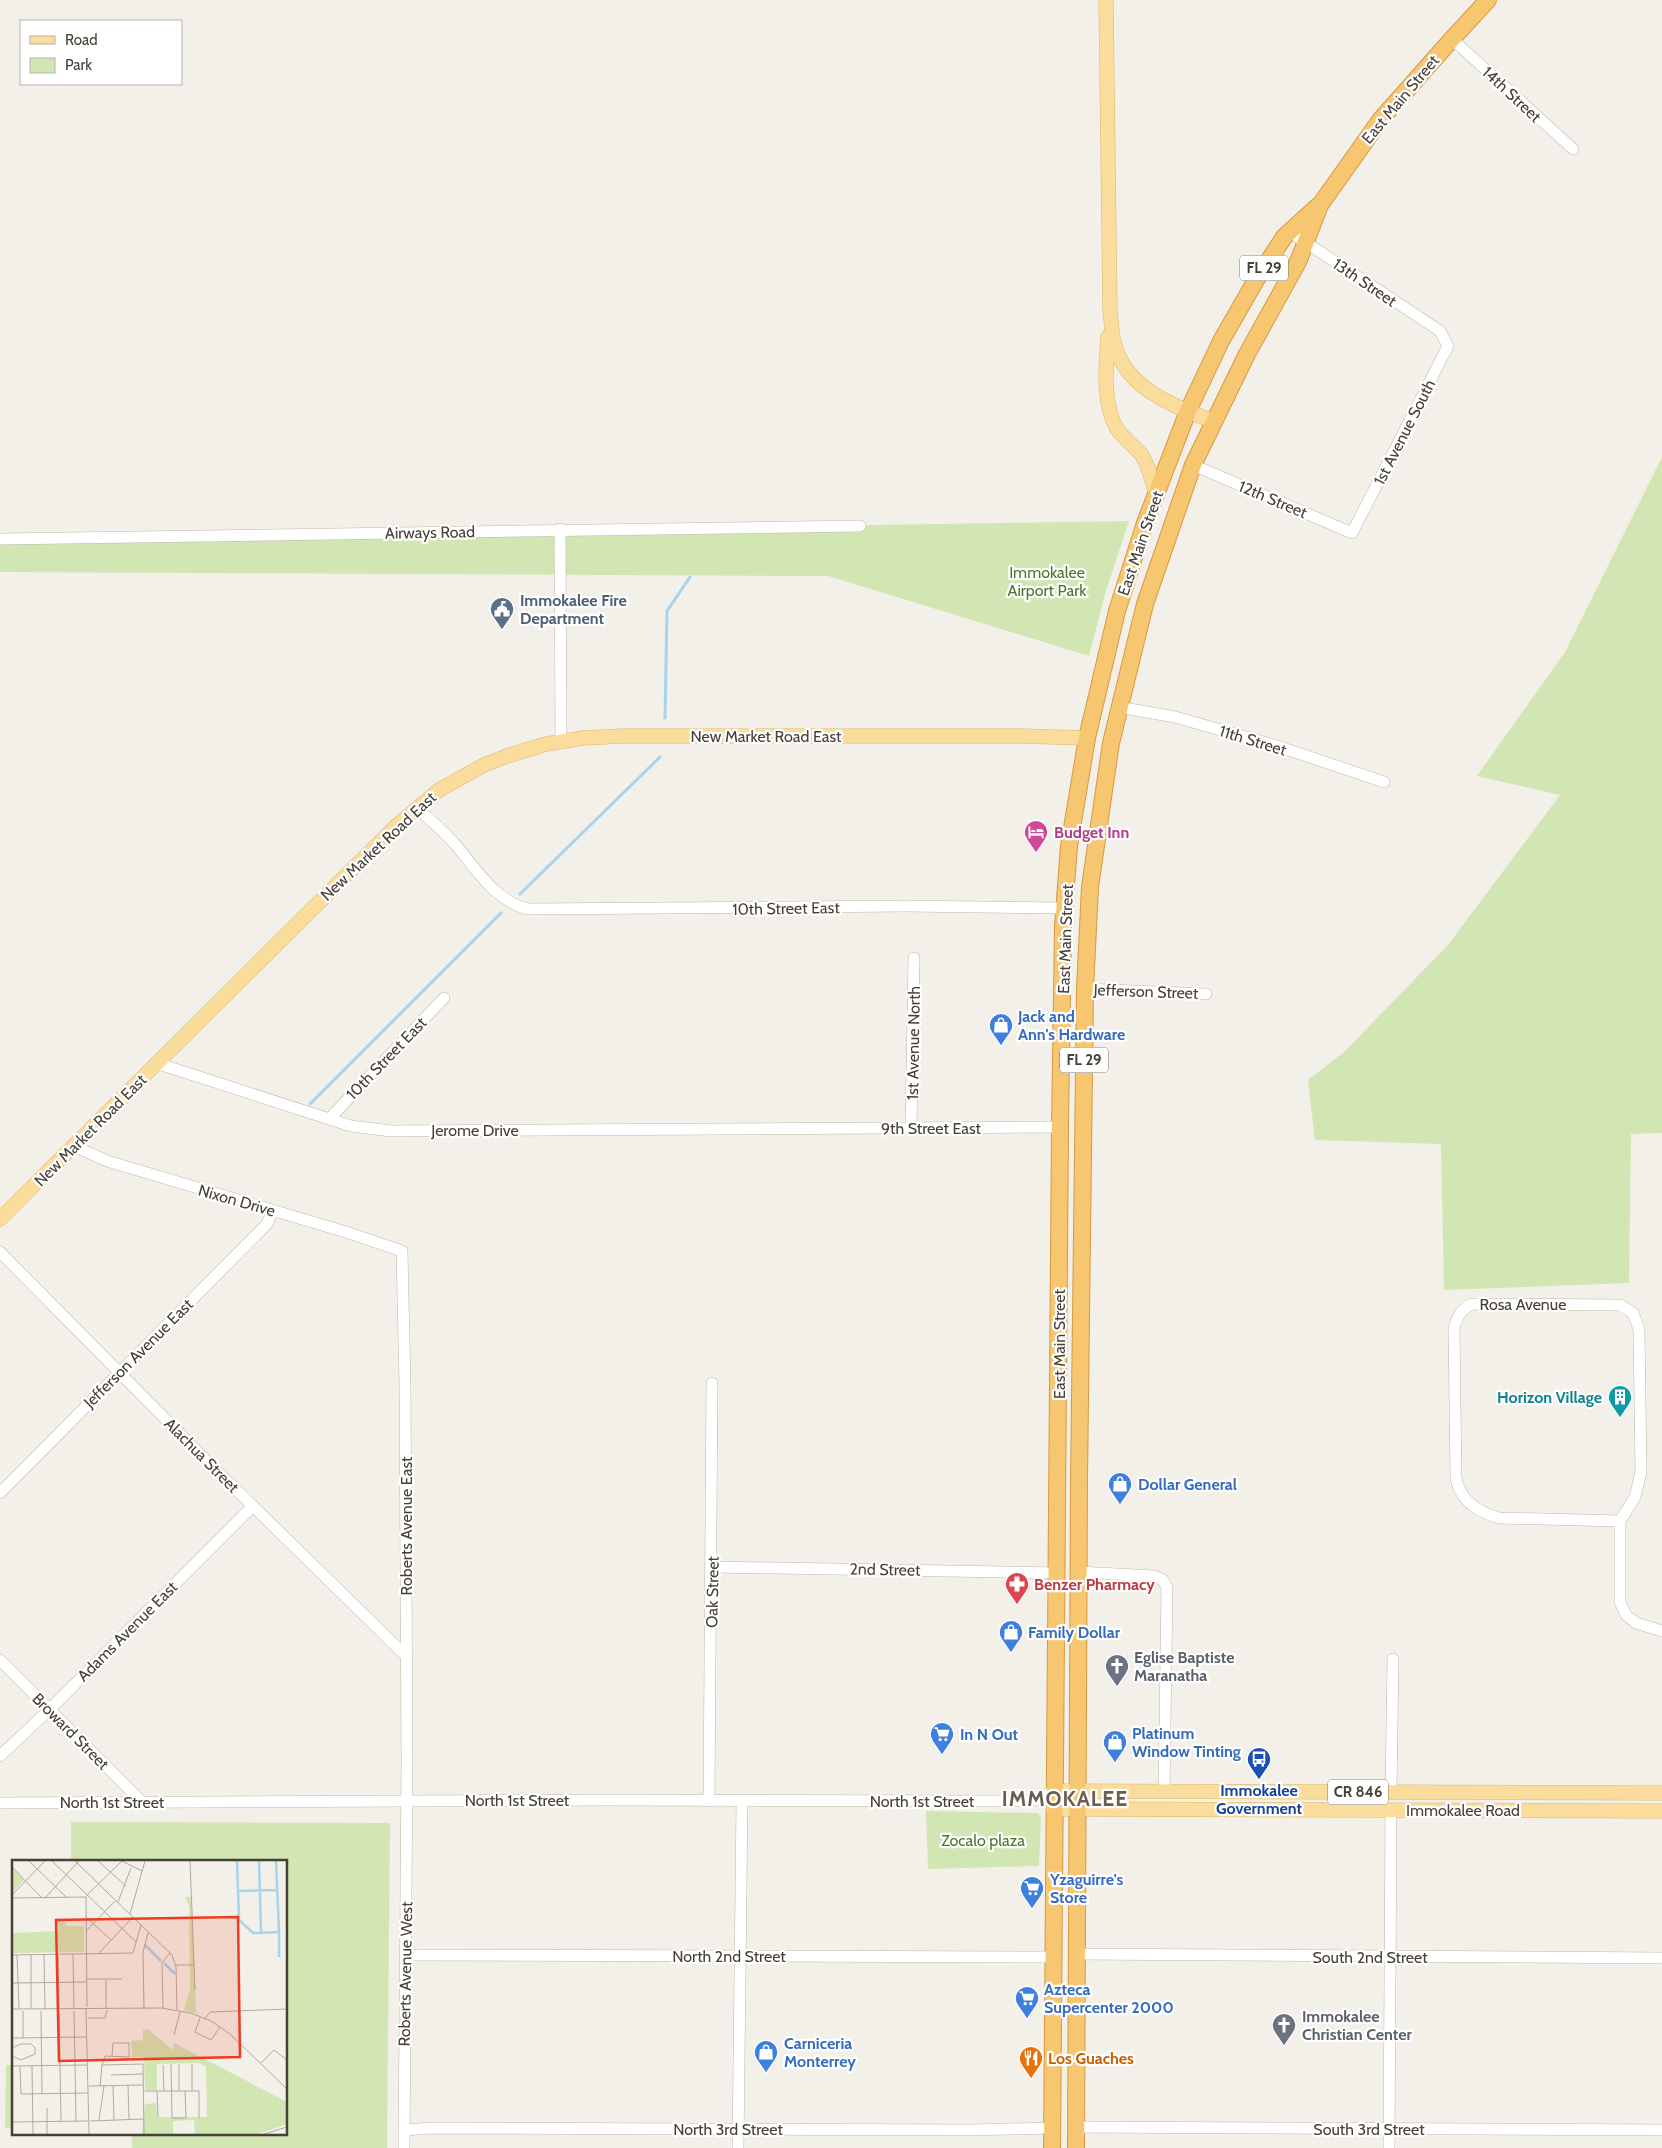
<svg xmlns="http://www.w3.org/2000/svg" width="1662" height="2148" font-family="Cabin,sans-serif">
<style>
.green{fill:#d1e6b3}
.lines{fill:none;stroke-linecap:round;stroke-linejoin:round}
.stream{stroke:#a8d3ed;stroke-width:3}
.minor-casing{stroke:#bfb7ab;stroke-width:12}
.major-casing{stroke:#deb86c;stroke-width:15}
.highway-casing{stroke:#d69a40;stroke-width:18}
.minor{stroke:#fff;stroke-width:11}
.major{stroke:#fadc9c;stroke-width:14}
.highway{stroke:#f7c670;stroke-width:16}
.labels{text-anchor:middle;stroke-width:4.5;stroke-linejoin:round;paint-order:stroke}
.shield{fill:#fff;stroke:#7e7973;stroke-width:1}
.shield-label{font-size:15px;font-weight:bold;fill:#474037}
.street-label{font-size:16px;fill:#474037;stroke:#fff}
.park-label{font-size:16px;fill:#4b762d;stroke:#fff}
.service-label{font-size:16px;font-weight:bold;fill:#4e5e75;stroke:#fff;text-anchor:start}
.hotel-label{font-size:16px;font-weight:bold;fill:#b23c85;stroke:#fff;text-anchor:start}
.shop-label{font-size:16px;font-weight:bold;fill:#366cbe;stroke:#fff;text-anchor:start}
.culture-label{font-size:16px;font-weight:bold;fill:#0d838f;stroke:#fff;text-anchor:end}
.health-label{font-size:16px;font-weight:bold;fill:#be3a42;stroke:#fff;text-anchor:start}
.worship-label{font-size:16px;font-weight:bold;fill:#5b616d;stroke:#fff;text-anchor:start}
.transit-label{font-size:16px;font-weight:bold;fill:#164399;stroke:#fff}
.food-label{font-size:16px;font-weight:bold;fill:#c56008;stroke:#fff;text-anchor:start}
.district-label{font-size:21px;font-weight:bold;letter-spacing:1px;fill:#695e4f;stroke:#fff}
.inset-river{fill:none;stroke:#a8d3ed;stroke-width:2.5}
.inset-road{fill:none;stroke:#aeaaa2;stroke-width:1}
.view{fill:#f03b23;fill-opacity:0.15;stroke:#f03b23;stroke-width:2.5}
.inset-edge{fill:none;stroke:#474037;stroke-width:2.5}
</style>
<rect width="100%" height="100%" fill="#f3f0e9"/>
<g class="green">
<polygon points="1662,457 1662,1133 1631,1134 1629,1283 1444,1290 1441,1144 1315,1140 1308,1080 1345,1051 1448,945 1560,795 1477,776 1565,652"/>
<polygon points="1129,521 1105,594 1089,656 828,576 0,572 0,539"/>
<polygon points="926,1811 1038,1813 1041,1818 1039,1866 928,1869"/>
<polygon points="71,1822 390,1823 387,2148 132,2148 132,2134 286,2134 286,1862 71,1862"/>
<polygon points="6,2065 14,2065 14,2128 5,2128"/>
</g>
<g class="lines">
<g class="stream">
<polyline points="665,718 667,611 690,577"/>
<polyline points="520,894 660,757"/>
<polyline points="310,1104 501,913"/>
</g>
<g class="minor-casing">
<g id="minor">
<polyline points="1452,39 1573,149"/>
<polyline points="1193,465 1352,533 1448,346 1440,331 1290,232"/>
<polyline points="560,529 561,741"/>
<polyline points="0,539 860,526"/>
<polyline points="1118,707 1175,717 1277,746 1384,782"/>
<path d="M417,808C430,819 443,831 454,843C475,867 496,903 529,909L907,906L1064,908"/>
<polyline points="1085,989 1206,994"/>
<polyline points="156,1063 351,1126 391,1131 1060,1127"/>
<polyline points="329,1119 444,998"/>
<polyline points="911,1128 914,958"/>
<polyline points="74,1146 107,1161 346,1232 402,1251 405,1386 407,1762 404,2148"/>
<polyline points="0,1252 210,1464 406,1656"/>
<polyline points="0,1493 267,1224 273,1211"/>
<path d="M1620,1521L1499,1518C1478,1512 1460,1501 1456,1478L1454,1329C1457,1317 1460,1310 1472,1304L1620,1305L1633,1313L1639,1329L1641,1472L1635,1497L1620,1521V1602L1626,1615L1636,1623L1662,1631"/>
<polyline points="712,1567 1057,1573"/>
<polyline points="1079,1572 1154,1576 1163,1580 1167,1588 1164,1792"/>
<polyline points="0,1660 142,1802"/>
<polyline points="0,1756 49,1710 253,1506"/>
<polyline points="1391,1793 1393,1659"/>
<polyline points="709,1801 712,1383"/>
<polyline points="0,1803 608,1800 1011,1801 1034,1800 1054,1791"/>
<polyline points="1077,1954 1662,1958"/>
<polyline points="405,1955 1053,1957"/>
<polyline points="1076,2127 1662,2130"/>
<polyline points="404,2130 431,2128 971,2130 1052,2128"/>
<polyline points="738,2148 742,1802"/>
<polyline points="1389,2148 1391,1810"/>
</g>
</g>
<g class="major-casing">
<g id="major">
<path d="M1106,0L1110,312C1112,323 1111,336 1115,346C1128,390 1174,406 1213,421"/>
<path d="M1108,337C1106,366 1102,403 1117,429C1124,439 1133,445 1141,454C1149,465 1152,481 1156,494"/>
<polyline points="0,1219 396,826 439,790 484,765 507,756 546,744 583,738 623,736 1021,736 1087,738"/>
<polyline points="1054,1791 1662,1793"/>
<polyline points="1053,1809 1662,1811"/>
</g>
</g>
<g class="highway-casing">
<g id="highway">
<polyline points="1052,2148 1060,1127 1063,926 1069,846 1087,738 1117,611 1145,523 1188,411 1221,341 1256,280 1284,237 1318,206"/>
<polyline points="1076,2148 1079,1480 1085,989 1090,887 1111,743 1145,604 1193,465 1247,354 1298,262 1320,205 1381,119 1452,39 1488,0"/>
</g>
</g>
<use href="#minor" class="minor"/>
<use href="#major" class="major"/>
<use href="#highway" class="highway"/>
</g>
<defs>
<g id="civic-pin" transform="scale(1.25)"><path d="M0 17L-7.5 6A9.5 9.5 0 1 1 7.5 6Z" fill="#5c6f8a" stroke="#fff"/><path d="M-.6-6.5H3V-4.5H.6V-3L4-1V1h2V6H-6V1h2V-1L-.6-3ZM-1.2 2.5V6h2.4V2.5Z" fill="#fff"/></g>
<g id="hotel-pin" transform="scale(1.25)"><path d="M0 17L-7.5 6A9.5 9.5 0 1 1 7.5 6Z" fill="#d1479c" stroke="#fff"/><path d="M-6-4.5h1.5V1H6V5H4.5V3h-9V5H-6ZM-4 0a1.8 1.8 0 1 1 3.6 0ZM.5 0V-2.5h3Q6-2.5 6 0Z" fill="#fff"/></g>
<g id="shop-pin" transform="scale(1.25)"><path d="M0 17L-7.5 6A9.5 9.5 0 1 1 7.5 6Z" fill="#3f7fe0" stroke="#fff"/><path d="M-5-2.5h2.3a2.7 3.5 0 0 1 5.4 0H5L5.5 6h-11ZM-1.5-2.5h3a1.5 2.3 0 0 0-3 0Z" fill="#fff"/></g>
<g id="building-pin" transform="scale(1.25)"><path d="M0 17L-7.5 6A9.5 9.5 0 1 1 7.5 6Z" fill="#0f9aa8" stroke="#fff"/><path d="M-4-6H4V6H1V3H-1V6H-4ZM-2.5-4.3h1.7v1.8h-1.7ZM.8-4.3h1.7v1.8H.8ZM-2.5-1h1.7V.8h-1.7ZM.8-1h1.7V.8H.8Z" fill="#fff"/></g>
<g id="pharmacy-pin" transform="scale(1.25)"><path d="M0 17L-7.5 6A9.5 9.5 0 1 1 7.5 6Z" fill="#e0444e" stroke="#fff"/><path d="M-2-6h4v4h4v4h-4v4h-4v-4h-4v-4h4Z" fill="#fff"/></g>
<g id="church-pin" transform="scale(1.25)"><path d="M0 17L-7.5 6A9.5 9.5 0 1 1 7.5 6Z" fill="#6b7280" stroke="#fff"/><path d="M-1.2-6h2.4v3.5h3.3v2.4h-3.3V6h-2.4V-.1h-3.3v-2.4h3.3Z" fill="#fff"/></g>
<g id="supermarket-pin" transform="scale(1.25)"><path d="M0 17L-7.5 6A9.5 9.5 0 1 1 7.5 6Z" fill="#3f7fe0" stroke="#fff"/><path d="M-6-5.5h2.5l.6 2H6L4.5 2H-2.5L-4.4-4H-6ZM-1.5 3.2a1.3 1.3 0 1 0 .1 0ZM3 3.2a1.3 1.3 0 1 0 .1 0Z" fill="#fff"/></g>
<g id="bus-pin" transform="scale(1.25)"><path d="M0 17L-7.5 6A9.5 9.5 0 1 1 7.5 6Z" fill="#1a4fb4" stroke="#fff"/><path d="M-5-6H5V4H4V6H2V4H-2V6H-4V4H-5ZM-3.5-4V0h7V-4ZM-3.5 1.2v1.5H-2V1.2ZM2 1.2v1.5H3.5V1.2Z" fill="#fff"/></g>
<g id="restaurant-pin" transform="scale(1.25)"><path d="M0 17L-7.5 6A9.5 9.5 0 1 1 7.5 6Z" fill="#e8710a" stroke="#fff"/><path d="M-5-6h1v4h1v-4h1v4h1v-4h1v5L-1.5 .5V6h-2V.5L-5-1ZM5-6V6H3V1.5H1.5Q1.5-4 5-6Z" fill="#fff"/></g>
</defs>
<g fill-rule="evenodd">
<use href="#civic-pin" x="502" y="609"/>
<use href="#hotel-pin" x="1036" y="832"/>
<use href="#shop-pin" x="1001" y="1025"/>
<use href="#building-pin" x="1620" y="1397"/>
<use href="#shop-pin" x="1120" y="1484"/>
<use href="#pharmacy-pin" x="1017" y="1584"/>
<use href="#shop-pin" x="1011" y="1632"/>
<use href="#church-pin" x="1117" y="1666"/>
<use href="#supermarket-pin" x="942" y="1734"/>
<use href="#shop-pin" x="1115" y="1742"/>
<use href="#bus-pin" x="1259" y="1759"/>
<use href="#supermarket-pin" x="1032" y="1888"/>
<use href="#supermarket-pin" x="1027" y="1998"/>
<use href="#church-pin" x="1284" y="2025"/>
<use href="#shop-pin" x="766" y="2052"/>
<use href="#restaurant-pin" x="1031" y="2058"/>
</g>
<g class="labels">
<g class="shield">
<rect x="1240" y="255.5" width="48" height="25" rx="4"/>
<rect x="1060" y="1047.5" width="48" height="25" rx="4"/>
<rect x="1328" y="1779.5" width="60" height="25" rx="4"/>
</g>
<g class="shield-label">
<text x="1264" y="273">FL 29</text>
<text x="1084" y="1065">FL 29</text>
<text x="1358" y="1797">CR 846</text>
</g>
<g class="street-label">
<text transform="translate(1512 94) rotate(43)" y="6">14th Street</text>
<text transform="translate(1400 99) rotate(-50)" y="6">East Main Street</text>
<text transform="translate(1365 282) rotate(34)" y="6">13th Street</text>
<text transform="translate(1404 432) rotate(-63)" y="6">1st Avenue South</text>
<text transform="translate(1273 499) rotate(23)" y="6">12th Street</text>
<text transform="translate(430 532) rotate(-1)" y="6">Airways Road</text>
<text transform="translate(1140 543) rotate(-71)" y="6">East Main Street</text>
<text x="766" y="742">New Market Road East</text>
<text transform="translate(1253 740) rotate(17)" y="6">11th Street</text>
<text transform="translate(378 846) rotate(-43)" y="6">New Market Road East</text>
<text transform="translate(786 908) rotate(-1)" y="6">10th Street East</text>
<text transform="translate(1065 939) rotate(-88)" y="6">East Main Street</text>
<text transform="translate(1146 991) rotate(2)" y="6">Jefferson Street</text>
<text transform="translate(913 1043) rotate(-89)" y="6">1st Avenue North</text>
<text transform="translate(386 1058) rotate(-46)" y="6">10th Street East</text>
<text x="931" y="1134">9th Street East</text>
<text transform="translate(90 1130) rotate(-45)" y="6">New Market Road East</text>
<text x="475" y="1136">Jerome Drive</text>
<text transform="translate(237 1200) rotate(16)" y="6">Nixon Drive</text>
<text x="1523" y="1310">Rosa Avenue</text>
<text transform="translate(1059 1344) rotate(-90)" y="6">East Main Street</text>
<text transform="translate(138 1353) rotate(-45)" y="6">Jefferson Avenue East</text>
<text transform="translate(202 1455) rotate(45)" y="6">Alachua Street</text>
<text transform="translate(406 1526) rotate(-90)" y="6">Roberts Avenue East</text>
<text transform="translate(885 1569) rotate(1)" y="6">2nd Street</text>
<text transform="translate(712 1592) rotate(-89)" y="6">Oak Street</text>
<text transform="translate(127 1631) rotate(-45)" y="6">Adams Avenue East</text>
<text transform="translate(71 1731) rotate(45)" y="6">Broward Street</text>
<text x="517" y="1806">North 1st Street</text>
<text x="922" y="1807">North 1st Street</text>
<text x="112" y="1808">North 1st Street</text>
<text x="1463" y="1816">Immokalee Road</text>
<text x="729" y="1962">North 2nd Street</text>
<text x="1370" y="1963">South 2nd Street</text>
<text transform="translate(405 1974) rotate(-89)" y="6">Roberts Avenue West</text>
<text x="728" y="2135">North 3rd Street</text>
<text x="1369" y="2135">South 3rd Street</text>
</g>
<g class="park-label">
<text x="1047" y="578">Immokalee<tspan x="1047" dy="18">Airport Park</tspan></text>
<text x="983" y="1846">Zocalo plaza</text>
</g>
<g class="service-label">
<text x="520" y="606">Immokalee Fire<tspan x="520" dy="18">Department</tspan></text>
</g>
<g class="hotel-label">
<text x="1054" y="838">Budget Inn</text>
</g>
<g class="shop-label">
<text x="1018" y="1022">Jack and<tspan x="1018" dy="18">Ann's Hardware</tspan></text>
<text x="1138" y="1490">Dollar General</text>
<text x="1028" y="1638">Family Dollar</text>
<text x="1132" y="1739">Platinum<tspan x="1132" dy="18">Window Tinting</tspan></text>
<text x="960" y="1740">In N Out</text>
<text x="1050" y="1885">Yzaguirre's<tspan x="1050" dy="18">Store</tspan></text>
<text x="1044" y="1995">Azteca<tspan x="1044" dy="18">Supercenter 2000</tspan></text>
<text x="784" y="2049">Carniceria<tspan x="784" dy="18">Monterrey</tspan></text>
</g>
<g class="culture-label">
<text x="1602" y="1403">Horizon Village</text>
</g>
<g class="health-label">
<text x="1034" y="1590">Benzer Pharmacy</text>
</g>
<g class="worship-label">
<text x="1134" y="1663">Eglise Baptiste<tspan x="1134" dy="18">Maranatha</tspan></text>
<text x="1302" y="2022">Immokalee<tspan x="1302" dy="18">Christian Center</tspan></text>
</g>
<g class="transit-label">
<text x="1259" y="1796">Immokalee<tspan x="1259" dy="18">Government</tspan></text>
</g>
<g class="food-label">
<text x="1048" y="2064">Los Guaches</text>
</g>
<g class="district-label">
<text x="1065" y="1806">IMMOKALEE</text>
</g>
</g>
<g transform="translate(12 1860)">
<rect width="275" height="275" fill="#f3f0e9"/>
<path d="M0,8L12,20L0,33ZM173,37H180L184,153L172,150L178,128L177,46ZM46,60H51L55,66H72V92L0,93V73L46,71ZM136,169L161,190L162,183L275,242V264L246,274H183L182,260L161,261V274H130L133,244L144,243L145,257H195L194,207L187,203L145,204V230H133L132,197H120L119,181L131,180V170Z" fill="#d1e6b3"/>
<path class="inset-river" d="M225,1L227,60L241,73L267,72L264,1M247,1L249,72M226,31L265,30M267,72V97M133,85L149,101M152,103L163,114"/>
<path class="inset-road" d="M17,1L54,37M40,1L124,82M63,1L160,95L164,107L165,150M86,1L114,26M110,1L130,11M178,1L183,130M0,7L30,38M0,35L33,1M75,35L110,1M74,37L75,147M0,38L74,37M33,38L67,1M106,42L119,8M118,54L133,1M73,56L99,80M74,71L104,40M19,94V148M32,94L33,148M46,94L47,149M61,94L62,149M86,94L121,57M0,95L121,93L129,65M5,95L7,148M164,105H182M75,119H110M0,123L75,122M132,148L131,92L136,73M151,148L150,103L158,93M0,149L149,148L179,153L199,161L218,174L275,229M74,149L77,274M94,149V120M11,151V178M29,151L30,233M47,151L49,261M62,151L64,261M76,158H93L95,150M188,158L183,172L199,180L208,167M192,160L198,152L275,149M162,175L168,152M0,178L75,177M0,188L9,184H19L23,188V194L9,200L0,196M249,203L262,190L275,200M159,204L160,258H174L173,231M167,204V231M180,204V231M90,205L93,196L117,197V183H101L100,196M151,205L152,231M0,206L75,205M8,206L9,234L76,233M20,206L21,274M99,215L131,214M101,225L102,260M116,225L117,259M77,226L131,225M88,226L90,205L131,204L132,274M132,231H187V258M145,231L146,257M35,248V274M87,260L92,226M78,261L132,259M0,262L76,261M252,274L275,267"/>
<path class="view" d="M226,57L228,197L47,201L44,60Z"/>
<rect width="275" height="275" class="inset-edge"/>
</g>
<rect x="20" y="20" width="162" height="65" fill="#ffffff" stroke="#b5b3af"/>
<rect x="30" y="36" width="25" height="8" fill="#fadc9c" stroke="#b5b3af"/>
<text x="65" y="45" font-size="15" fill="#474037">Road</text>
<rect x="30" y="58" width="25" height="15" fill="#d1e6b3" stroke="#b5b3af"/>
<text x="65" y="70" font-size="15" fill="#474037">Park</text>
</svg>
